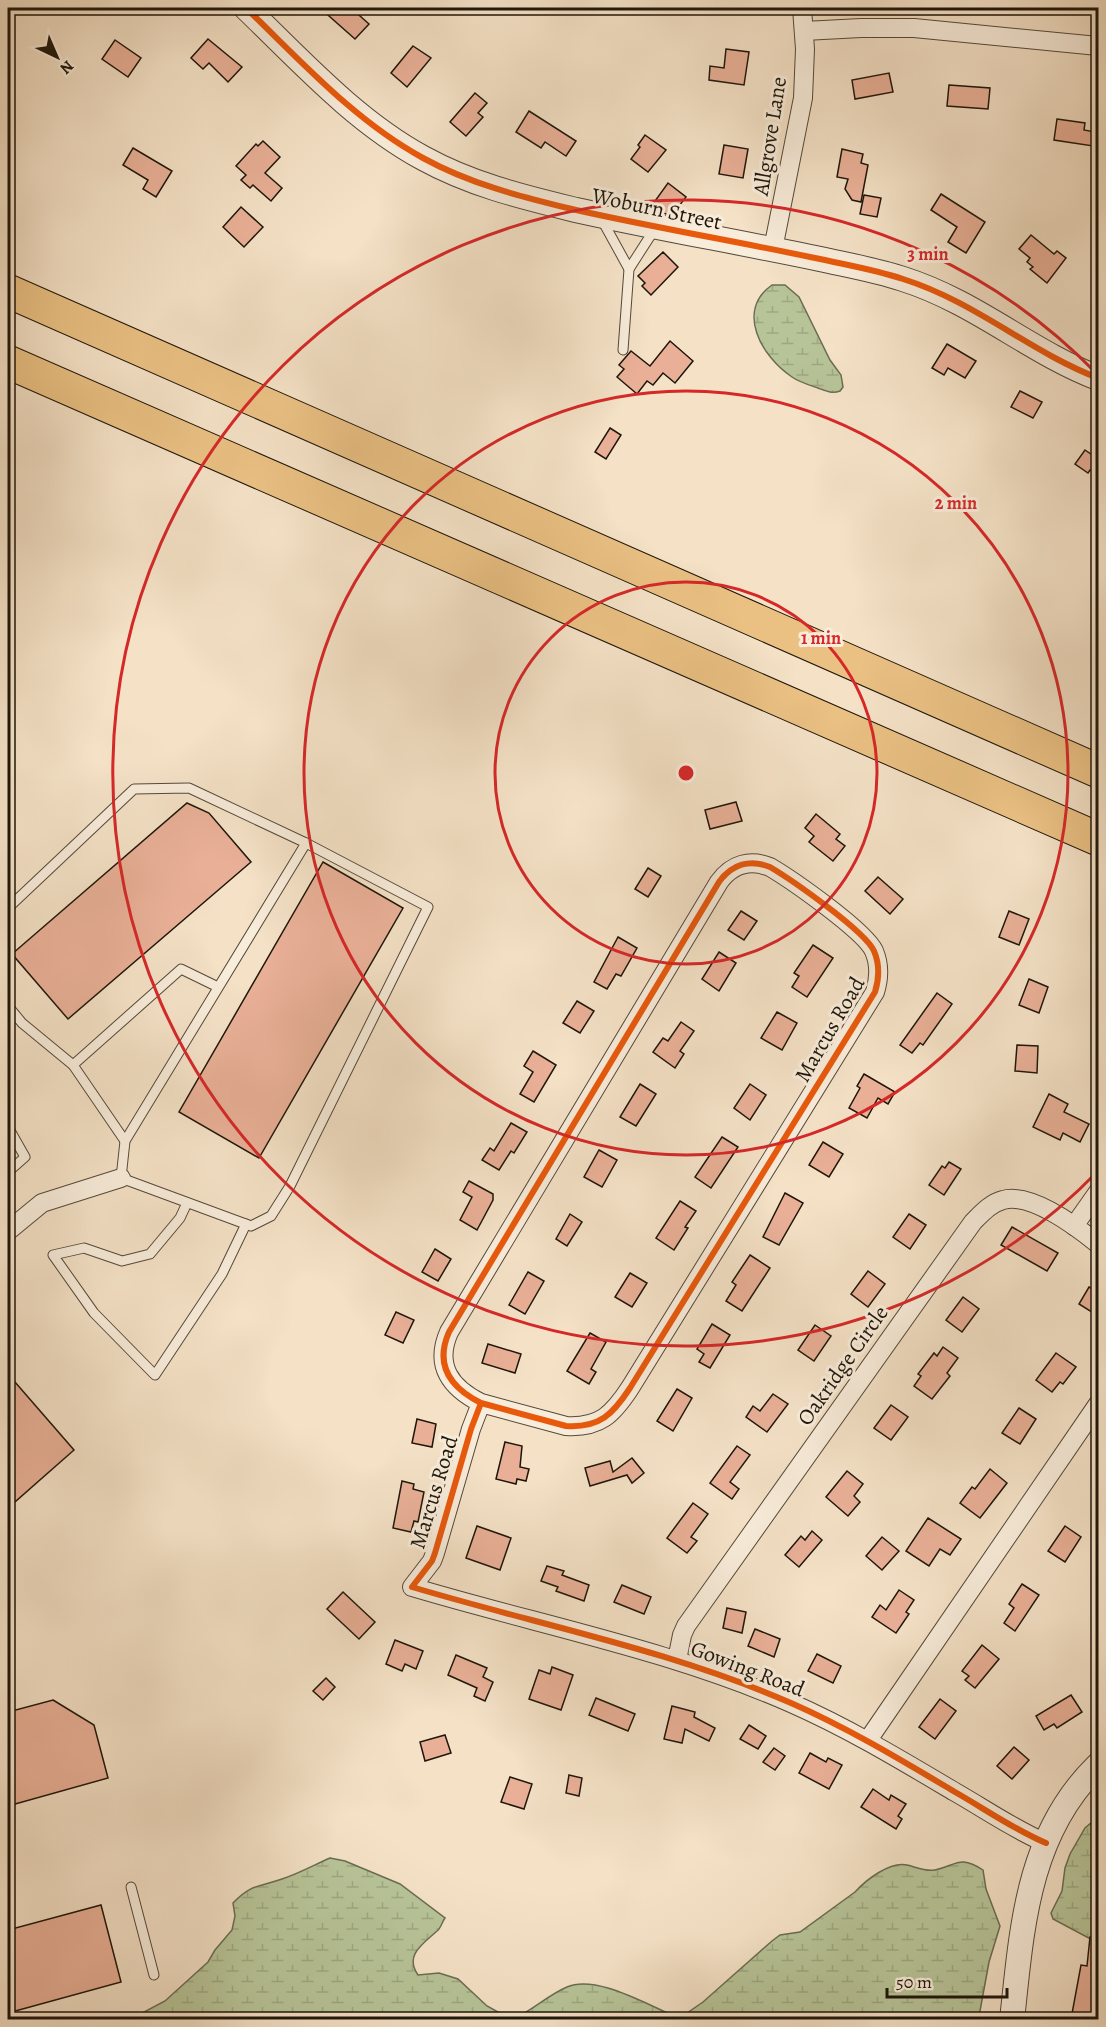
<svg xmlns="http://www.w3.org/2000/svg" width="1106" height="2027" font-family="Alegreya,serif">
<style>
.wetland{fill:url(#wetland-marsh);stroke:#6a6d52;stroke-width:1.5}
.building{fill:#e9b097;stroke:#1e160b;stroke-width:1.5}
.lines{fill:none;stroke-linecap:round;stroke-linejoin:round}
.service-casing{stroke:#54493a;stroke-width:11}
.minor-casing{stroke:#54493a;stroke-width:20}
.tertiary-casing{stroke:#54493a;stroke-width:26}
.motorway-casing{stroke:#1e160b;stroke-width:35}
.service{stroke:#f8ecda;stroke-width:9}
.minor{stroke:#f8ecda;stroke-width:18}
.tertiary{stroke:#f8ecda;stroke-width:24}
.motorway{stroke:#eac083;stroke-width:33}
.cycleway-casing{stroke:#f8ecda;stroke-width:10}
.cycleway{stroke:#e8590c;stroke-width:6}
.ring{fill:none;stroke:#d62828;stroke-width:3}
.labels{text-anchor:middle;stroke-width:6;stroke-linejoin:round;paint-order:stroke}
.street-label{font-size:22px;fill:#1e160b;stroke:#f8ecda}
.centre{fill:#d62828;stroke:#f8ecda;stroke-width:3}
.ring-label{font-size:18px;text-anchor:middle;font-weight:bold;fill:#d62828;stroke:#f8ecda;stroke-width:6;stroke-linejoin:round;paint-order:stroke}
</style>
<defs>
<pattern id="wetland-marsh" width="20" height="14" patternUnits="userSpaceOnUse" patternTransform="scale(1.5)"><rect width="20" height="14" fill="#b7c498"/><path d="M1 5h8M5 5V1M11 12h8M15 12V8" fill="none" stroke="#9da882"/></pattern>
</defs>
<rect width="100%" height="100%" fill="#f4e1c6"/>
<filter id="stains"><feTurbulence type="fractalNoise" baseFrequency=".00333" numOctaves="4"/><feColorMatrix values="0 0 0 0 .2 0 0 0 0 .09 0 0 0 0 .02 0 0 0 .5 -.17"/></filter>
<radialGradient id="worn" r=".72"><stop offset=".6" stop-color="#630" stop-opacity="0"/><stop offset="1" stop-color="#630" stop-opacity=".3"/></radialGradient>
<g class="wetland">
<path d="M772,285H785L799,297L830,360L841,375L843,387L840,391C832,394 826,391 818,388C809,385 799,382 792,377C762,357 735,311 772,285Z"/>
<polygon points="1091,1823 1098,1827 1098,1943 1053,1919 1051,1913 1062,1891 1065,1868 1070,1854 1085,1828"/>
<path d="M330,1858L345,1861L400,1884L445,1918C442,1922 441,1928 437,1931C423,1944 404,1955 418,1975L439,1973L458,1979L487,2006L505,2016L515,2018C533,2010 548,1995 567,1987C595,1975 642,2002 668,2013L678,2015L687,2013L703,2002L772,1941L780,1935L800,1932L855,1892C866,1880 890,1861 907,1865C916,1867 925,1872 935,1870C956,1866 959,1854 983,1870L986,1889L1000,1926L989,1962L980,2011L976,2019H131L165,2001L208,1962L215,1950L232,1930L235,1916L233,1903C251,1884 259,1887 282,1879C298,1874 314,1865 330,1858Z"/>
</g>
<g class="building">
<polygon points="320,8 351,8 369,24 355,39"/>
<polygon points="208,39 242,67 228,82 209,63 203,69 191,58"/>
<polygon points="115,40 141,58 128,77 102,59"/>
<polygon points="413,46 431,58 407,87 391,73"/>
<polygon points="726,49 749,52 744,85 709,80 710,66 724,68"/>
<polygon points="889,73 893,92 855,99 852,80"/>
<polygon points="949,85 990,88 988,109 947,106"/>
<polygon points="475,93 487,103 478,113 483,117 466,136 450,122"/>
<polygon points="529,111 576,141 566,156 545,142 541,148 516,132"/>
<polygon points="1057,119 1085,123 1084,130 1095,132 1093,146 1054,140"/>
<polygon points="645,135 666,150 648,172 631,159 640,147 638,145"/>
<polygon points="263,141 280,157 265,173 282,188 271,201 253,185 250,188 241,180 246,175 236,166 256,144 258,146"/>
<polygon points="724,145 748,149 743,178 719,174"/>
<polygon points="133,148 172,171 156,197 143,189 148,180 123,165"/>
<polygon points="842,149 863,154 861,163 868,165 861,202 852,200 845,189 848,179 837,177"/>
<polygon points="668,183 686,197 672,215 656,212 650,208"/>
<polygon points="941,194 985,222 966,253 948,242 957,227 931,210"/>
<polygon points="864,195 881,198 877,217 860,214"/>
<polygon points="241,207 263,227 244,247 223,227"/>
<polygon points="1031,235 1054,254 1057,251 1066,258 1047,283 1030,269 1033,267 1027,262 1030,258 1019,249"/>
<polygon points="663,252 678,267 651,295 642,286 645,283 638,276"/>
<polygon points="670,341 693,361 675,383 663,373 653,385 647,381 637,394 617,377 624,369 619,365 631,351 650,366"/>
<polygon points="947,344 976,361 965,378 948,368 944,375 932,368"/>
<polygon points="1020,391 1042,402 1033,418 1011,407"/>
<polygon points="610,428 621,435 606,459 595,452"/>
<polygon points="1085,450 1098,459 1098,476 1090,470 1088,473 1075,464"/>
<polygon points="736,802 742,821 710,829 705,810"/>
<polygon points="187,803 209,813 251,862 68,1019 12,954"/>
<polygon points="816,814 840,834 836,839 845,846 833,861 809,842 814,836 805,828"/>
<polygon points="323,862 403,908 259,1158 179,1112"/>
<polygon points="648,868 661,876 648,897 635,889"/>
<polygon points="878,877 903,899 890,914 865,891"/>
<polygon points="741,911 757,921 744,940 728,930"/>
<polygon points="1009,911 1029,919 1019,945 999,937"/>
<polygon points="618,937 637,948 621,976 616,974 607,989 594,982"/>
<polygon points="813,945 833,958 807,997 792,987 799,976 794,973"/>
<polygon points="719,952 736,963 719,991 702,979"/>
<polygon points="1029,979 1048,987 1039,1013 1019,1005"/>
<polygon points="937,993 952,1004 923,1045 920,1043 912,1053 900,1045"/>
<polygon points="577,1001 594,1011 580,1033 563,1023"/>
<polygon points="777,1012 797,1023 782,1050 761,1038"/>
<polygon points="681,1022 694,1031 680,1051 684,1054 675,1068 653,1052 663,1038 668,1041"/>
<polygon points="1017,1045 1038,1046 1037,1073 1015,1071"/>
<polygon points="533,1051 556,1065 534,1102 520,1094 533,1072 524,1066"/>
<polygon points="864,1074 895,1092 888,1104 878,1098 867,1118 849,1108 860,1088 857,1086"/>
<polygon points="640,1084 656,1094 636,1126 620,1117"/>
<polygon points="750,1084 766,1095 750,1120 734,1108"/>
<polygon points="1049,1094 1068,1104 1064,1112 1089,1124 1080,1142 1063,1133 1060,1140 1033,1127"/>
<polygon points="511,1123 527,1132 514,1153 511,1151 499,1170 482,1160 490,1148 494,1151"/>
<polygon points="722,1137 738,1147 711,1188 695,1177"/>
<polygon points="823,1142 843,1154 829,1177 809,1165"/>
<polygon points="599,1150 617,1160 602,1187 584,1177"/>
<polygon points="949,1162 961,1169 944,1195 929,1185 942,1166 945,1168"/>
<polygon points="469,1181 493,1194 493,1200 477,1230 460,1220 472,1197 463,1192"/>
<polygon points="785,1193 803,1203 779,1245 763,1237"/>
<polygon points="680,1201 696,1211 685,1227 688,1228 674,1250 656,1238"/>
<polygon points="570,1214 582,1222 567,1246 556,1239"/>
<polygon points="909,1214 926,1225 910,1249 893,1237"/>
<polygon points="1012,1227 1058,1253 1047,1271 1001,1245"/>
<polygon points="435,1249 451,1259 438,1281 422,1272"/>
<polygon points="750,1255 770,1268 742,1311 726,1301 736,1285 732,1282"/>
<polygon points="868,1271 885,1284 868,1307 851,1294"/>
<polygon points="528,1272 544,1281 525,1314 509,1305"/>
<polygon points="630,1273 647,1283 632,1307 615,1297"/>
<polygon points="1089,1287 1098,1292 1098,1316 1079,1304"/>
<polygon points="963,1297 979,1309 962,1332 946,1320"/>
<polygon points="396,1312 414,1320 403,1343 385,1335"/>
<polygon points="712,1324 730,1335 710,1368 699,1362 704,1354 697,1349"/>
<polygon points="815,1325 831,1336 814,1361 798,1350"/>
<polygon points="590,1333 606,1342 591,1369 596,1372 589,1384 567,1371"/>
<polygon points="488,1344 521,1354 515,1373 482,1363"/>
<polygon points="943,1347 958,1358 947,1373 950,1376 932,1399 914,1386 921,1376 918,1374 934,1353 937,1356"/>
<polygon points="1056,1353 1076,1367 1063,1384 1060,1382 1052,1392 1036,1380"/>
<polygon points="8,1374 74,1450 8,1508"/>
<polygon points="677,1389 692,1398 673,1431 657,1421"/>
<polygon points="773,1394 788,1404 767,1432 746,1417 753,1406 760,1411"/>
<polygon points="891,1405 908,1417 891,1440 874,1428"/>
<polygon points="1019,1408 1036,1419 1020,1444 1002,1433"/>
<polygon points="417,1419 436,1424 432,1447 412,1443"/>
<polygon points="505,1442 522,1446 520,1467 529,1469 526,1481 517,1479 516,1484 496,1479"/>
<polygon points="737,1446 750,1455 730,1482 739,1489 732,1499 710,1483"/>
<polygon points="632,1458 644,1473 632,1483 627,1475 590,1486 585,1468 610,1461 613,1472"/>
<polygon points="990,1469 1007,1483 980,1518 960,1503 972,1487 975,1489"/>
<polygon points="847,1471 863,1484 854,1496 860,1502 848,1516 826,1497"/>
<polygon points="402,1481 414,1484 413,1489 424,1492 418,1522 414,1521 411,1532 393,1528"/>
<polygon points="693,1503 708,1514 691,1537 697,1541 687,1553 667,1538"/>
<polygon points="928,1518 961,1539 950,1555 940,1549 929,1566 906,1551"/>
<polygon points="477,1526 511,1538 500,1570 466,1558"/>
<polygon points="1065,1526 1081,1537 1065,1562 1048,1551"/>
<polygon points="812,1531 822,1540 799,1567 785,1555 801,1536 805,1540"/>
<polygon points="882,1537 899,1551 882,1570 866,1556"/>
<polygon points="547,1566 564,1571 562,1575 589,1585 584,1601 556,1591 558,1587 541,1581"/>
<polygon points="1022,1584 1039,1595 1015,1631 1004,1623 1014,1608 1009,1604"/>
<polygon points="622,1585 651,1597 644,1614 614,1602"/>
<polygon points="899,1590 914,1600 906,1612 909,1614 896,1633 872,1617 880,1605 886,1610"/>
<polygon points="343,1592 375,1622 359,1639 327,1609"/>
<polygon points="727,1608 746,1612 742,1633 723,1628"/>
<polygon points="755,1629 780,1639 774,1657 748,1646"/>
<polygon points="395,1640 423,1651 416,1669 405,1664 402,1671 386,1664"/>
<polygon points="982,1645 999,1659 975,1688 965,1680 969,1676 962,1671"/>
<polygon points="817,1654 841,1666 833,1683 808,1671"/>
<polygon points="456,1655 487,1668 483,1677 493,1682 485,1701 474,1696 477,1688 448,1675"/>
<polygon points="552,1667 573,1675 561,1710 529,1699 539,1670 550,1674"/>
<polygon points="326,1678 335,1687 323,1700 313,1691"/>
<polygon points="1071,1695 1082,1712 1057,1728 1054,1724 1044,1730 1036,1716"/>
<polygon points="596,1698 635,1714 628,1731 589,1715"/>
<polygon points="940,1699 956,1711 935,1739 919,1727"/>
<polygon points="53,1700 94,1725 108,1778 8,1806 8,1712"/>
<polygon points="672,1706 695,1712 694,1717 715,1728 709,1741 685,1729 682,1743 664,1739"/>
<polygon points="749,1725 766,1736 758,1749 740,1739"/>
<polygon points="445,1735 451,1753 425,1761 420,1742"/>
<polygon points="1014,1747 1029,1760 1012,1779 997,1766"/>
<polygon points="774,1748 785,1756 775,1770 763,1762"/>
<polygon points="810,1753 826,1762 828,1758 842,1765 829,1789 799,1773"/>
<polygon points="569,1775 582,1778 579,1796 566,1793"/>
<polygon points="510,1777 532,1784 524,1809 501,1802"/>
<polygon points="873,1789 889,1800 891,1795 906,1804 898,1816 902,1819 896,1829 861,1807"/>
<polygon points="101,1905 121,1982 8,2013 8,1930"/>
<polygon points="1090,1937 1098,1938 1098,2019 1071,2019 1081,1965 1087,1966"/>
</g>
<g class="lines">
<g class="service-casing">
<g id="service">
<polyline points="602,220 629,269 623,350"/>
<polyline points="629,269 656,227"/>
<polygon points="306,843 428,907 290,1186 271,1216 251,1226 121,1178 125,1141"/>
<polyline points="8,908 134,789 189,788 306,843"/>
<polyline points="8,1006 22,1023 73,1065"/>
<polyline points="8,1127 25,1157 8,1172"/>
<polyline points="125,1141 73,1065 181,969 218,987"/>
<polyline points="187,1203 180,1218 150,1254 122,1261 84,1248 53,1255 94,1313 155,1375 222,1274 246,1224"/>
<polyline points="131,1887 154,1975"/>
</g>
</g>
<g class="minor-casing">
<g id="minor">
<polyline points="804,31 861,28 914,28 1098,46"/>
<polyline points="773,249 803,98 805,49 802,8"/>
<polyline points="1074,1226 1098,1192"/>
<polyline points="8,1231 42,1203 121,1178"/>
<path d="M481,1403C451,1388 434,1366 449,1332L719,882C732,864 750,859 770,867C792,880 865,931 874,951C880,965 879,979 875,992L630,1388C613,1414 600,1428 566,1426L481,1403L471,1429L435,1553L432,1561L412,1587C539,1625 670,1650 791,1703C848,1728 901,1760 955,1792C985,1809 1013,1829 1046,1843"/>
<path d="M677,1660L682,1635L686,1626L973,1222C982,1213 991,1203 1003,1200C1031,1192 1077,1227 1098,1244"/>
<polyline points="868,1740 1098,1404"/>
</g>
</g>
<g class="tertiary-casing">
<g id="tertiary">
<path d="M246,8C301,61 355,121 423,158C472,185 523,197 576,210C657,228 739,242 820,259C847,265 876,270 903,279C976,302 1030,352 1098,378"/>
<path d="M1012,2020C1022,1928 1027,1834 1098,1765"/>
</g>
</g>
<g class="motorway-casing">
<g id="motorway">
<polyline points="8,291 1098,771"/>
<polyline points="8,362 1098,839"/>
</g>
</g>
<use href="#service" class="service"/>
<use href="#minor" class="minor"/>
<use href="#tertiary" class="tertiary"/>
<use href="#motorway" class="motorway"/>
<g class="cycleway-casing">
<g id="cycleway">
<path d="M246,8C301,61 355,121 423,158C472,185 523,197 576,210C657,228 739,242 820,259C847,265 876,270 903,279C976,302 1030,352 1098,378"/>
<path d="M481,1403C451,1388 434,1366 449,1332L719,882C732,864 750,859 770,867C792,880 865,931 874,951C880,965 879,979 875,992L630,1388C613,1414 600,1428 566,1426L481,1403L471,1429L435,1553L432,1561L412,1587C539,1625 670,1650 791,1703C848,1728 901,1760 955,1792C985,1809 1013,1829 1046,1843"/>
</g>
</g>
<use href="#cycleway" class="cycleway"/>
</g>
<g class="ring">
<circle cx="686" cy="773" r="191"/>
<circle cx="686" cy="773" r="382"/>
<path d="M1098 1171A573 573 0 1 1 1098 375"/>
</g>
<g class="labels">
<g class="street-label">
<text transform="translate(769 136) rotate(-81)" y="8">Allgrove Lane</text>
<text transform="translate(657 208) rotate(12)" y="8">Woburn Street</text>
<text transform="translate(829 1029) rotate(-60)" y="8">Marcus Road</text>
<text transform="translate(842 1365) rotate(-55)" y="8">Oakridge Circle</text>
<text transform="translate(433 1492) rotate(-73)" y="8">Marcus Road</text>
<text transform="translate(748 1668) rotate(21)" y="8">Gowing Road</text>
</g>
</g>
<circle cx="686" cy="773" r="9" class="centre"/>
<g class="ring-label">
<text x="928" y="260">3 min</text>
<text x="956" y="509">2 min</text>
<text x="821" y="644">1 min</text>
</g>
<rect width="1106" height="2027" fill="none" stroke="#f4e1c6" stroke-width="30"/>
<rect x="9" y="9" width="1088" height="2009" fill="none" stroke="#1e160b" stroke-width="3"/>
<rect x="15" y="15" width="1076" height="1997" fill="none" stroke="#1e160b" stroke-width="1.5"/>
<g transform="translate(57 57) rotate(136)" stroke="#f8ecda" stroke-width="4.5" paint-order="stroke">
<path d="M0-4.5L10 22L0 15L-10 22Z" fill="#1e160b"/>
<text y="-9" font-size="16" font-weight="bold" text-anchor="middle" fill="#1e160b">N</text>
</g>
<path d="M887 1988v9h120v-9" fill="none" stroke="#1e160b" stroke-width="3"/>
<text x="896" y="1988" font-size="18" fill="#1e160b" stroke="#f8ecda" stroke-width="4.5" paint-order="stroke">50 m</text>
<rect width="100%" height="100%" filter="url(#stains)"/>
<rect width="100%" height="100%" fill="url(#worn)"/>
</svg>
